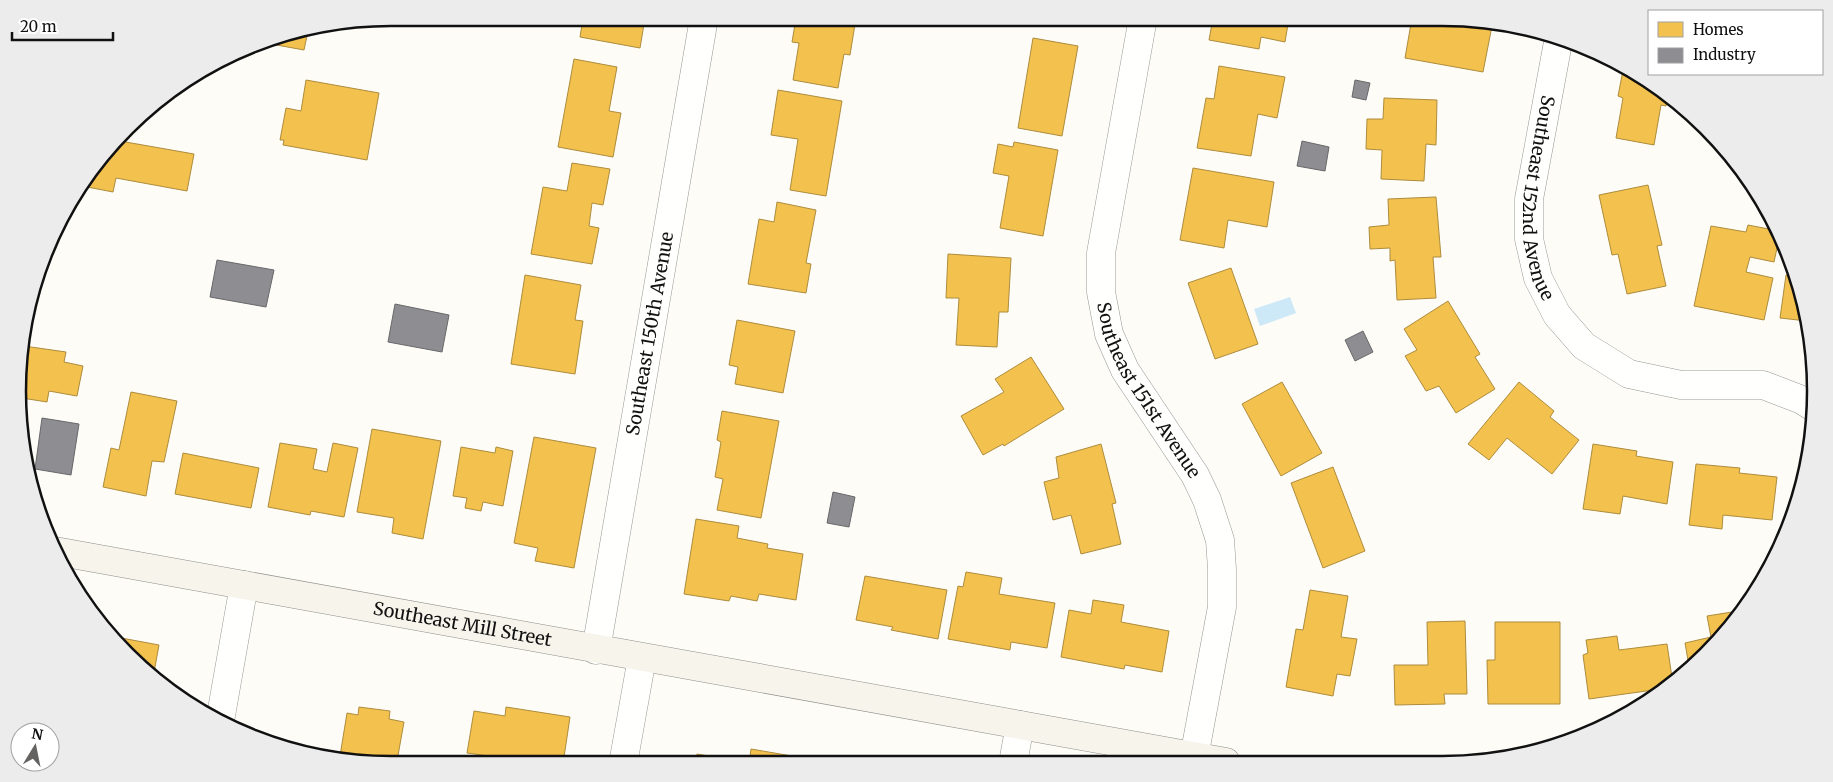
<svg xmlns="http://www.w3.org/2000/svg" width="1833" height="782" font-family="Merriweather,serif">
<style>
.water{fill:#cde8f7}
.homes{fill:#f2c14e;stroke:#ae8c3c}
.industry{fill:#8d8d92;stroke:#68686b}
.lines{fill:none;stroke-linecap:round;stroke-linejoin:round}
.street-casing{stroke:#979795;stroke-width:29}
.secondary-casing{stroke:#8e8d8b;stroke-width:29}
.street{stroke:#fffffe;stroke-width:28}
.secondary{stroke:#f6f4eb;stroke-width:28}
.labels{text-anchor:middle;stroke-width:5;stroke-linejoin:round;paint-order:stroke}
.street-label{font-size:18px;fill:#111;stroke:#fff}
.rim{fill:none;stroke:#111;stroke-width:2.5}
</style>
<rect width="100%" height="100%" fill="#fdfcf7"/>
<polygon class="water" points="1290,297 1296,313 1260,326 1254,309"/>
<g class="homes">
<polygon points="583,18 645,18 640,48 580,37"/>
<polygon points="796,18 856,18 850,55 844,54 838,88 793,80 799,43 792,42"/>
<polygon points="1213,18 1289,18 1285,42 1261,37 1259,49 1209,40"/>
<polygon points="1412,18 1434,18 1450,20 1450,19 1492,26 1483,72 1405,58"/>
<polygon points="308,31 304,50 260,42 271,37"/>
<polygon points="1033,38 1078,46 1062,136 1018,128"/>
<polygon points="574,59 617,67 609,111 621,113 613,157 558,147"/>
<polygon points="1624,65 1668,96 1666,106 1661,105 1654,145 1616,138 1623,98 1618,96"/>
<polygon points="1219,66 1285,77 1277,118 1258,114 1251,156 1197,148 1206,98 1214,99"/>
<polygon points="306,80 379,93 367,160 283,145 284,140 280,140 286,108 301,111"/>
<polygon points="778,90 842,101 826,196 790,190 798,139 771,135"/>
<polygon points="1384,98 1437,100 1436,145 1426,144 1424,181 1381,179 1382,150 1366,149 1367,119 1383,119"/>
<polygon points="120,141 194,154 187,191 116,178 113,192 82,186"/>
<polygon points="1014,142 1058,150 1043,236 1000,228 1009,176 993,173 998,144 1013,147"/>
<polygon points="572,163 610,169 603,205 592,203 589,226 599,228 592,264 531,254 543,187 567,191"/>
<polygon points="1193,168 1274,182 1267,227 1228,220 1224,248 1180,240"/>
<polygon points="1648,185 1662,245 1657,246 1666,286 1627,294 1618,254 1612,255 1599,195"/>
<polygon points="1436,197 1441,257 1433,257 1436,298 1397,300 1395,260 1390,261 1390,248 1370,249 1369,227 1389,225 1388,199"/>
<polygon points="777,202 816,210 806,263 811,264 806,293 748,284 759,219 774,222"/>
<polygon points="1748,225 1779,231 1780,234 1774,262 1750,257 1746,272 1773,278 1764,320 1694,306 1711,226 1746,232"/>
<polygon points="948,254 1011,258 1008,312 999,312 997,347 956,345 959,298 946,298"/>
<polygon points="1231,268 1258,344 1215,359 1188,283"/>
<polygon points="525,275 581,285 575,320 583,321 575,374 511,364"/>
<polygon points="1786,275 1796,276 1803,295 1807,321 1780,318"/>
<polygon points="1448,301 1480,354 1475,357 1495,389 1456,413 1439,386 1426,391 1405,356 1417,350 1404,329"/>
<polygon points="737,320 795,331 783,393 735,384 738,367 729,365"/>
<polygon points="24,346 66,352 64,362 83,366 77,396 49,391 47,402 22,398"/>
<polygon points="1031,357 1064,409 1004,446 1003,444 983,455 961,416 1004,392 995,379"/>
<polygon points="1282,382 1322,453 1281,476 1242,404"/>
<polygon points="1519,382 1554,411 1550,417 1579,440 1552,474 1507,438 1489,460 1468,444"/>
<polygon points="131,392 177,401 164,462 152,461 146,496 103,487 111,448 119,450"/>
<polygon points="722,411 779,421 761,518 717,510 723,479 715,477 721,442 717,440"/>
<polygon points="372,429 441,441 423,539 392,533 394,518 357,512"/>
<polygon points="534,437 596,448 574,568 535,561 538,548 514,543"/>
<polygon points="280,443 317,449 313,469 327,472 333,443 358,448 344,517 311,511 310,515 268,507"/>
<polygon points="1101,444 1116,503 1112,504 1121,544 1081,554 1071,515 1053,520 1044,482 1059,478 1056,457"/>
<polygon points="1593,444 1637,451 1636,456 1673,462 1667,504 1623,496 1620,514 1583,509"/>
<polygon points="461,447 495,453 496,447 513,451 503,506 483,502 481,511 465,508 467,498 453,496"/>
<polygon points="183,453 259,468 251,508 175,494"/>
<polygon points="1696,464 1740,468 1739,473 1777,477 1772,520 1723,515 1722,529 1689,525"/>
<polygon points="1333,467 1365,551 1323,568 1291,483"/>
<polygon points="696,519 739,526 737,538 768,544 767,548 803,554 796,600 759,594 757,601 731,596 729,601 684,594"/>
<polygon points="966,572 1002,578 999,594 1055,603 1047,648 1011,642 1010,650 948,639 958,586 963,587"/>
<polygon points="865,576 947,590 938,639 891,630 893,627 856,620"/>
<polygon points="1310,590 1348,596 1341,637 1357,639 1350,676 1337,674 1333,696 1286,687 1296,629 1303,630"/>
<polygon points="1093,600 1124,605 1121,622 1169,631 1162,672 1125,665 1124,669 1061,657 1069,610 1091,614"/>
<polygon points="1732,612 1733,620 1689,666 1685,643 1711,637 1707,616"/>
<polygon points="1465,621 1467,694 1444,694 1445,704 1395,705 1394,665 1428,665 1427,622"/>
<polygon points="1495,622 1560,622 1560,704 1488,704 1487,660 1495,660"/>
<polygon points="1617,636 1619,650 1667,644 1673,684 1668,688 1589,699 1583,655 1588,653 1586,640"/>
<polygon points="116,637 159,645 153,678 145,672"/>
<polygon points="359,707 390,711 389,719 404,722 397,761 364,755 364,760 340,756 347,713 358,715"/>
<polygon points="506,707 570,717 563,764 495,764 496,757 467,753 474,711 505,716"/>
<polygon points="751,749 792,756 791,763 695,764 697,754 749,763"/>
</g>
<g class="industry">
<polygon points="1355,80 1370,83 1366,100 1352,97"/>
<polygon points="1302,141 1329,147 1325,171 1297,166"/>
<polygon points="217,260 274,270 266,307 210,297"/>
<polygon points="395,304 449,315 442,352 388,342"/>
<polygon points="1363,331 1373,352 1355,361 1345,340"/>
<polygon points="42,418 79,424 71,475 35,469"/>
<polygon points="833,492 855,497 849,527 827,523"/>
</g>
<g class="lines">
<g class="street-casing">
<g id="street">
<path id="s1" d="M1143,18L1101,253V292L1109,334L1125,370L1195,475L1207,500L1220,540L1222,569V607L1194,757"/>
<path id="s2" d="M1559,37L1529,199V239L1538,278L1557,315L1584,346L1629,374L1681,385H1763L1802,400L1813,407"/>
<path id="s3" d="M596,650L704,18"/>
<polyline points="220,721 244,585"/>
<polyline points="1013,763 1020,725"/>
<polyline points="623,764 642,658"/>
</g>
</g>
<g class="secondary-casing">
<g id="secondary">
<path id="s4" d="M55,551L1226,762"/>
</g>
</g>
<use href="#street" class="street"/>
<use href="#secondary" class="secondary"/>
</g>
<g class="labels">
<g class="street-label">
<text dy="6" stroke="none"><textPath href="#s2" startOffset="164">Southeast 152nd Avenue</textPath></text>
<text dy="6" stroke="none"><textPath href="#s3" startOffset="321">Southeast 150th Avenue</textPath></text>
<text dy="6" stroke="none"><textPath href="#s1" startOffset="388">Southeast 151st Avenue</textPath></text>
<text dy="6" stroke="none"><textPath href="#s4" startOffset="414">Southeast Mill Street</textPath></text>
</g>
</g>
<path d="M0 0H1833V782H0ZM391 26H1442A365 365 0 0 1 1807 391V391A365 365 0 0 1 1442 756H391A365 365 0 0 1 26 391V391A365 365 0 0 1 391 26Z" fill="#ececec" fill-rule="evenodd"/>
<path class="rim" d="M391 26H1442A365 365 0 0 1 1807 391V391A365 365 0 0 1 1442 756H391A365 365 0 0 1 26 391V391A365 365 0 0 1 391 26Z"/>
<rect x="1648" y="10" width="175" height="65" fill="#ffffff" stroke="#a0a0a0"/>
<rect x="1658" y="22" width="25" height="15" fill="#f2c14e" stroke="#a0a0a0"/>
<text x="1693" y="35" font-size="15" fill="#111111">Homes</text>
<rect x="1658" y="48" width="25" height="15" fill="#8d8d92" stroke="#a0a0a0"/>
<text x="1693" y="60" font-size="15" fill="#111111">Industry</text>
<g transform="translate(35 747) rotate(10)"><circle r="24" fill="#ffffff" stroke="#a0a0a0"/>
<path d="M0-4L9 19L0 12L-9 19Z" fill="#646362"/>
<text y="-8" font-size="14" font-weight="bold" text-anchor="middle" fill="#111111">N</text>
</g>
<path d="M12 32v8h101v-8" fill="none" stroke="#111111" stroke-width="2.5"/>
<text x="20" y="32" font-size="15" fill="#111111" stroke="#ffffff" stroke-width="4" paint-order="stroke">20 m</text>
</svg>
